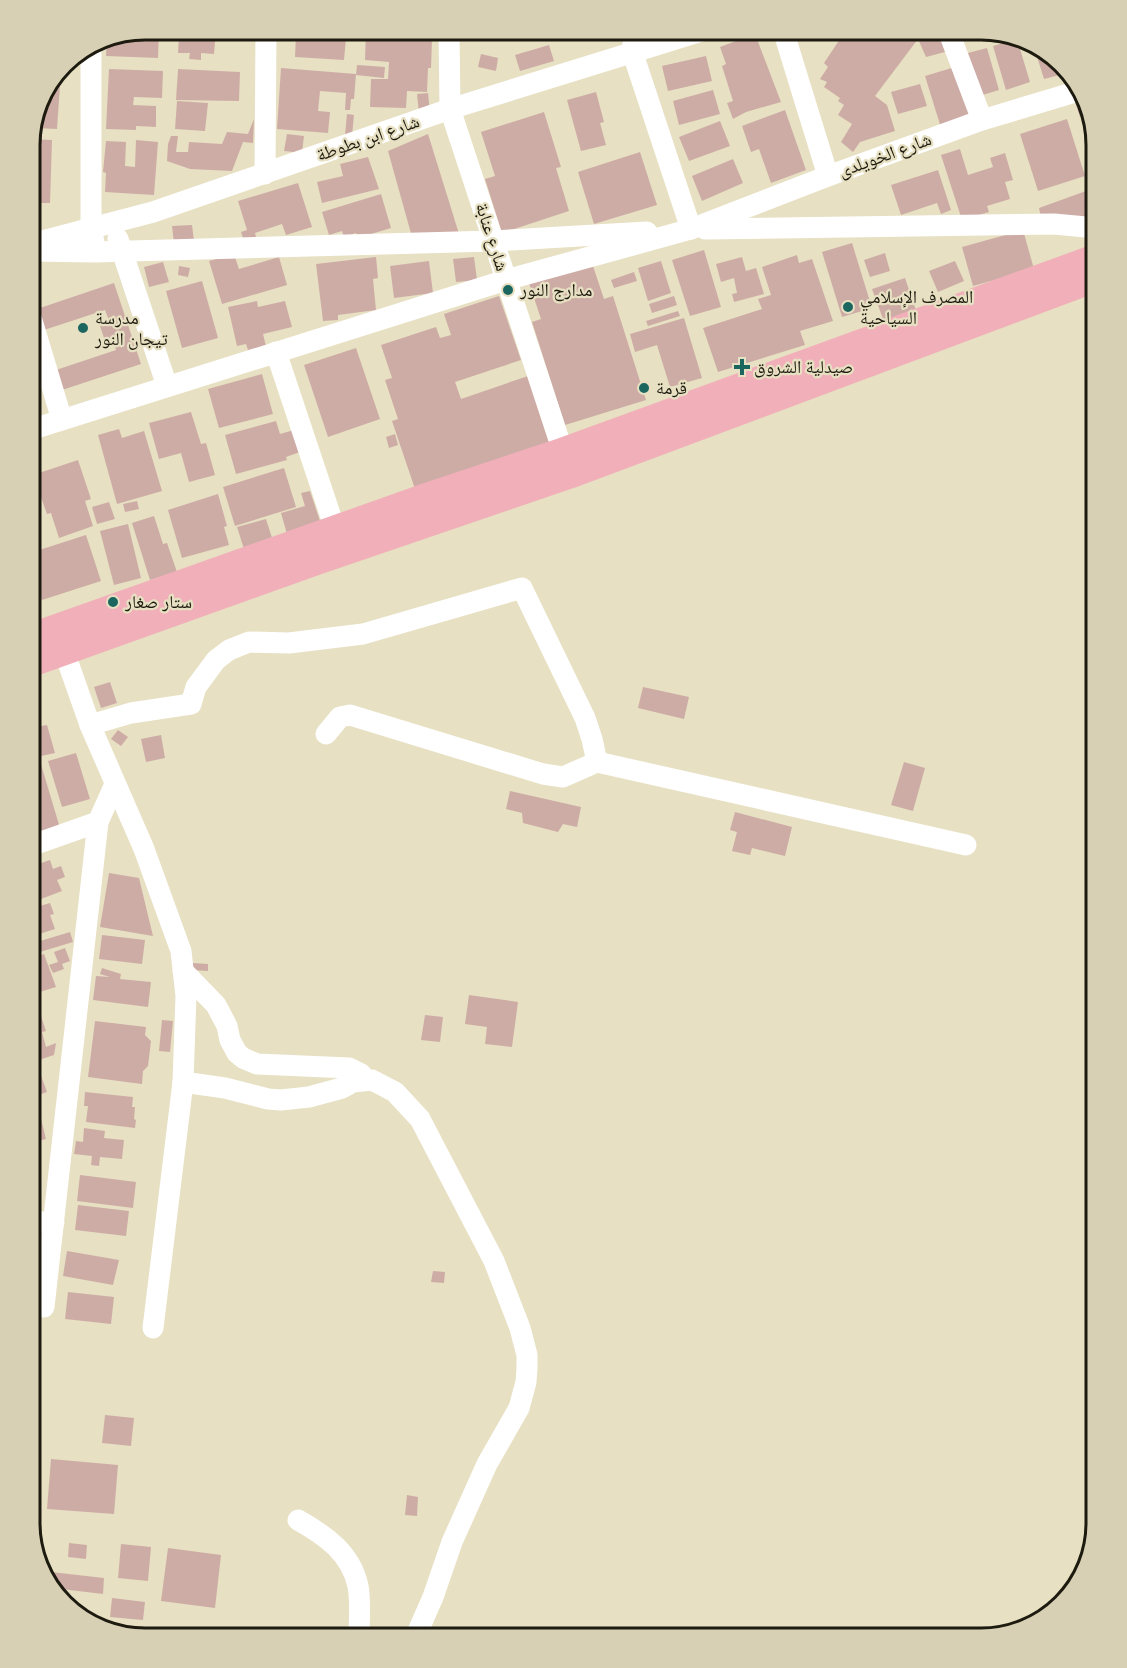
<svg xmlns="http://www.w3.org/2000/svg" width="1127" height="1668" font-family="Merriweather,'Noto Naskh Arabic',serif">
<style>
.building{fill:#ceaca6}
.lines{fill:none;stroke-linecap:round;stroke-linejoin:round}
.minor{stroke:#fff;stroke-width:21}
.major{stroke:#f1b0b9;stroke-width:27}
.poi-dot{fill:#1b665f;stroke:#e7e0c2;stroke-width:2}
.labels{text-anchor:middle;stroke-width:4.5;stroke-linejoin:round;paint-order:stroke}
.street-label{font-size:18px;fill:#1d1a0f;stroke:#e7e0c2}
.poi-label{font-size:18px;fill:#1d1a0f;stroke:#e7e0c2;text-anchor:start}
.rim{fill:none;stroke:#1d1a0f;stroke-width:3}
</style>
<rect width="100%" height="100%" fill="#e7e0c2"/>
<g class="building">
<polygon points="190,30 216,30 214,54 201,53 201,60 189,59 190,53 178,53 179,36 190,37"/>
<polygon points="366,30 426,30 425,38 432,39 431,68 428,68 427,92 407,91 406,108 370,107 371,79 388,79 389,62 365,60"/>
<rect x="562" y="30" width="48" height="8"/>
<polygon points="838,30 938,30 945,52 926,57 918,39 875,96 887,105 895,131 860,142 853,152 841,142 852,124 838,115 844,105 838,101 840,98 824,87 827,82 820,79 828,67 824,63 844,33"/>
<polygon points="952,30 986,30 986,31 955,39"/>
<polygon points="141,31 159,33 158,58 106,56 107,38"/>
<polygon points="296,34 346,38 344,60 295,57"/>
<polygon points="755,34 781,102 746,112 733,119 727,103 733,101 722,66 726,64 720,47"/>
<polygon points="1017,39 1030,82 1006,90 993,46"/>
<polygon points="1033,44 1040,46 1067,73 1044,79"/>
<polygon points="549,45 554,61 520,71 515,55"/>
<polygon points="987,48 999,90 976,97 964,54"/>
<polygon points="481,54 498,58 496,71 478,67"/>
<polygon points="706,56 712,81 668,91 662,66"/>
<polygon points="357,65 385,67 384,78 356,75"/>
<polygon points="955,67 972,121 942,131 925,76"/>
<polygon points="281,68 356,74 354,99 351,99 350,110 345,110 346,93 320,91 318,111 330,112 328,133 277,129"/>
<polygon points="109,69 163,71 162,98 134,97 133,105 156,106 156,127 136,126 136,130 106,129"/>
<polygon points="178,69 240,72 239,101 176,100"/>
<polygon points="61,71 57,129 35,128"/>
<polygon points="920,84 927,106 898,114 891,92"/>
<polygon points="713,90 720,114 679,125 673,101"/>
<polygon points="596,92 604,122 600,123 606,145 581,151 567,100"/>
<polygon points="428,93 430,112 419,113 417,94"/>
<polygon points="177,101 208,103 205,131 175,129"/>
<polygon points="1086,102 1089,114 1080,117 1076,105"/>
<polygon points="785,110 806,170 771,183 759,149 751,152 742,126"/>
<polygon points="544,112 561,167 556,168 569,211 502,233 485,179 495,176 481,132"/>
<polygon points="347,114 354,115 352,136 345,135"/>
<polygon points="254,119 253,143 243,142 232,171 190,169 167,161 168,144 171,136 178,136 176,152 188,152 189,142 222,144 227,132 248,134"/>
<polygon points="1067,119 1085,176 1038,191 1020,134"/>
<polygon points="720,121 730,146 689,161 679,137"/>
<polygon points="1091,124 1097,145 1097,162 1085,126"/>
<polygon points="287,134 304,136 302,153 284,151"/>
<polygon points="428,134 460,237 412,237 388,151"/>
<polygon points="30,139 52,140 50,203 30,203"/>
<polygon points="136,140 158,142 154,195 105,192 106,173 103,172 106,141 126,142 125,166 135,167"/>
<polygon points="960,149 968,175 993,167 990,158 1005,153 1013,180 1005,182 1010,199 987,206 989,212 962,220 941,155"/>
<polygon points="640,152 657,205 594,224 578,172"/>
<polygon points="368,157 379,189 322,203 317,182 343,176 340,164"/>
<polygon points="733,159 743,183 702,201 692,176"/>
<polygon points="938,170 951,210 941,214 937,203 901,215 891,185"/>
<polygon points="298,183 312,227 286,235 282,224 255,233 256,237 244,241 241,232 247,230 238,201"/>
<polygon points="1097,187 1097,221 1042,222 1039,208"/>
<polygon points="381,194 391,228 358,238 356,233 344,237 342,231 329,235 322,212"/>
<polygon points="192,225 194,241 174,243 172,226"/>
<polygon points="1023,230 1034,269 973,286 962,247"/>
<polygon points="852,243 872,308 842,317 822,252"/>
<polygon points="704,250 721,307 690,316 672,260"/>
<polygon points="885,253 890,271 870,277 864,260"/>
<polygon points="234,254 239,269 279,257 287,285 222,304 209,261"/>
<polygon points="797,255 799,263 812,259 833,321 800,331 805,345 718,372 703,328 762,309 758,299 771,295 762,267"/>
<polygon points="376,257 378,278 373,279 376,310 338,315 338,320 323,321 316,264"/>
<polygon points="474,257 477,280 456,282 453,259"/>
<polygon points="742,257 746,271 756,268 764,294 734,302 732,294 737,293 734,278 721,282 716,264"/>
<polygon points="429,261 433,293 394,298 390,266"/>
<polygon points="661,261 671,293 648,301 638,268"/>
<polygon points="955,261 964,281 938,292 929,271"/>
<polygon points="163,262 169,282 149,287 144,267"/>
<polygon points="592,263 604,299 613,296 646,400 565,425 532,322 541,319 529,283"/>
<polygon points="179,266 190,268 188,277 178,275"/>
<polygon points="634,272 637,281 614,288 611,280"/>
<polygon points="905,278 918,316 886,327 872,289"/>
<polygon points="202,281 218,338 182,348 166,291"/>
<polygon points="114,283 141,364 62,390 56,370 116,350 112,339 105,341 100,326 110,323 105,310 44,330 37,309"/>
<polygon points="499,296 521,360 455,382 461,399 528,376 551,443 415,489 392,421 398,419 385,380 392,378 381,345 436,327 440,338 451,335 444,314"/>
<polygon points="674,296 677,305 652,313 649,304"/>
<polygon points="257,301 258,307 285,301 292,327 263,334 266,346 248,350 246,344 237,346 228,307"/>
<polygon points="678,311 680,316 648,326 646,321"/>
<polygon points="684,318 702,378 670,387 657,345 635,352 630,334"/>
<polygon points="356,348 380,419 328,437 304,365"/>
<polygon points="31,366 37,388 31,390 35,402 30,403"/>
<polygon points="262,374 273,414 219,428 208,389"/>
<polygon points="191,412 201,444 206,443 215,475 189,482 181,453 159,459 149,423"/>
<polygon points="276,421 280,434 294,430 300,452 286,457 287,460 236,474 225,435"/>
<polygon points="119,429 122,438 144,431 162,491 117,504 98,435"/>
<polygon points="395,434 398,445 389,448 386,437"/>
<polygon points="78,460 91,499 85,501 93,526 59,538 51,513 47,514 33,475"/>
<polygon points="284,468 296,507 235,526 223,487"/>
<polygon points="310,491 321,524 287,534 281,513 305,506 301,493"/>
<polygon points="218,494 227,526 224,527 229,545 182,558 168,510"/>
<polygon points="137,501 139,509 125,512 123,504"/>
<polygon points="109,502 115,519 97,524 92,507"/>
<polygon points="154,516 163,544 167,543 177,572 150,580 132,523"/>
<polygon points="266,519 273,541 244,549 237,527"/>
<polygon points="128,524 141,578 114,585 100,531"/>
<polygon points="86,535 101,581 42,600 30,564 30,553"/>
<polygon points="110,682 117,703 101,708 94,687"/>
<polygon points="643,687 689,697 684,719 638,708"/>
<polygon points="47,725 55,753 41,756 40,752 30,754 30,728"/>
<polygon points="118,730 128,737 121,746 111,739"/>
<polygon points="161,735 165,758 146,762 141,739"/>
<polygon points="76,753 90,799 62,807 48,761"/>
<polygon points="40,761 60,828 30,836 30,764"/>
<polygon points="904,762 925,768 913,811 891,805"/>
<polygon points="510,791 581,807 577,827 563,824 558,832 523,823 522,813 506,809"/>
<polygon points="735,812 792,827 785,856 752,848 750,855 732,851 737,832 730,830"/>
<polygon points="50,860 53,869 61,866 65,877 57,880 62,891 41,899 39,892 30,895 30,874 32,873 30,867"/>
<polygon points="109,873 139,878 153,936 100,927"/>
<polygon points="50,903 54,914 50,915 55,929 30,937 30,909"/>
<polygon points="70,932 73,942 40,952 37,942"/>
<polygon points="102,935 145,940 142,964 99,959"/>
<polygon points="65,948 70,961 62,964 64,969 53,973 49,965 58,962 54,952"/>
<polygon points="44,954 56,987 33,994 30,984 30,959"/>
<polygon points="192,963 208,964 208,971 192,970"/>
<polygon points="102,968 121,974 120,979 151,982 148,1007 93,1000 96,976 110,977 100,974"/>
<polygon points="469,995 518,1002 512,1047 485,1044 487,1027 465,1024"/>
<polygon points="39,1010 46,1031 42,1032 46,1047 56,1043 54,1055 30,1063 30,1013"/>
<polygon points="425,1015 443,1017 440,1042 421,1040"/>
<polygon points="162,1020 173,1021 170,1052 159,1051"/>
<polygon points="95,1021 146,1027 145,1035 151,1041 148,1066 143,1071 142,1084 88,1077"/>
<polygon points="39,1070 47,1092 30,1098 30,1073"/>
<polygon points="85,1092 133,1097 132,1107 135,1107 134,1119 136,1120 135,1128 86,1122 88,1106 84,1106"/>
<polygon points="36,1098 46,1139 30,1143 30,1100"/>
<polygon points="84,1128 105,1131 104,1138 124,1140 122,1159 100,1157 99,1166 91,1165 92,1156 74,1154 76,1141 83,1142"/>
<polygon points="80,1175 136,1182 133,1208 77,1201"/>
<polygon points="78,1205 129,1211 126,1236 75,1230"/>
<polygon points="67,1251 119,1260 113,1285 63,1276"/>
<polygon points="433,1271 445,1272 444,1283 431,1282"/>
<polygon points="68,1292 114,1297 111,1324 65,1319"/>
<polygon points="105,1415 134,1418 131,1446 102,1443"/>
<polygon points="51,1459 118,1465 114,1514 47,1509"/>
<polygon points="407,1495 418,1497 417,1516 405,1515"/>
<polygon points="69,1543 87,1545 86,1559 68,1557"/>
<polygon points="121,1544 151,1547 148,1581 118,1578"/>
<polygon points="168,1548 221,1555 215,1608 161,1601"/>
<polygon points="51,1572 104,1578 103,1594 53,1588 50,1585"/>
<polygon points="112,1598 145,1602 143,1620 110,1617"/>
<rect x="949" y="1631" width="32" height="7"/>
</g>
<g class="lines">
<g class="minor">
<polyline points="449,30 450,109 567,464"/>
<polyline points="633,30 633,54 691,229"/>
<polyline points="783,30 828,176"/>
<polyline points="948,30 982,120"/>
<polyline points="91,46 91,229 94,242"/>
<polyline points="265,174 266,30"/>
<polyline points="705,229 1054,224 1097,228"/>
<polyline points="118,239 167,386"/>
<polyline points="31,244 153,212 450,109 705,30"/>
<polyline points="30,251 95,252 493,241 647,232"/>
<polyline points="30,314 62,420"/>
<polyline points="276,352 335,529"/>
<polyline points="30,430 506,280 691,229 828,176 982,120 1082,90"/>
<polyline points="59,637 90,725 144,849 181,951 186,996 183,1082 153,1328"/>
<polyline points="90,725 131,713 191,704 196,687 216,660 229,650 249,642 289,643 363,634 522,588 585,718 592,739 597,762 563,777 543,774 350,715 340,717 326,734"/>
<polyline points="597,762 966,845"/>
<polyline points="30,846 98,822 115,784"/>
<polyline points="183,971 216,1005 227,1026 230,1040 237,1053 243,1058 257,1064 349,1068 361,1074 366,1080"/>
<polyline points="183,1082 225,1088 268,1099 281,1100 309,1097 342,1088 353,1082 372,1080 395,1092 420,1119 494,1261 520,1328 527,1355 527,1368 526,1382 519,1408 487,1464 452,1542 433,1597 415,1638"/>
<polyline points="30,1221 54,1223"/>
<polyline points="44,1307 98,822"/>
<path d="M298,1520C325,1535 351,1553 358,1586C361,1602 359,1621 359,1638"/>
</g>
<g class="major">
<polyline points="30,637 425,497 563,451 1097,257"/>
<polyline points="30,664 318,561 570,475 1097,278"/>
</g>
</g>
<g class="poi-dot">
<circle cx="508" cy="290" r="6"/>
<circle cx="848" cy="307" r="6"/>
<circle cx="83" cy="328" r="6"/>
<path d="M739 358h6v6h6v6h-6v6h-6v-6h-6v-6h6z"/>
<circle cx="644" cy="388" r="6"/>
<circle cx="113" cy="602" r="6"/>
</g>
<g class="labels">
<g class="street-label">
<text transform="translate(368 138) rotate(-19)" y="6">شارع ابن بطوطة</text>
<text transform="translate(885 155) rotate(-20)" y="6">شارع الخويلدى</text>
<text transform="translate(492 237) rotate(72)" y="6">شارع عنابة</text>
</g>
<g class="poi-label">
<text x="520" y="296">مدارج النور</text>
<text x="860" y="303">المصرف الإسلامي<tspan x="860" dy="21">السياحية</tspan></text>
<text x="95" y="324">مدرسة<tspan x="95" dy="21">تيجان النور</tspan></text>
<text x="754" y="373">صيدلية الشروق</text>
<text x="656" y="394">قرمة</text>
<text x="125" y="608">ستار صغار</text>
</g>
</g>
<path d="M0 0H1127V1668H0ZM145 40H981A105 105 0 0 1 1086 145V1523A105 105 0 0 1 981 1628H145A105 105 0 0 1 40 1523V145A105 105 0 0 1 145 40Z" fill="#d7d0b4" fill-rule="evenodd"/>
<path class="rim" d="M145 40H981A105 105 0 0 1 1086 145V1523A105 105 0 0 1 981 1628H145A105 105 0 0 1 40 1523V145A105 105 0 0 1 145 40Z"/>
</svg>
